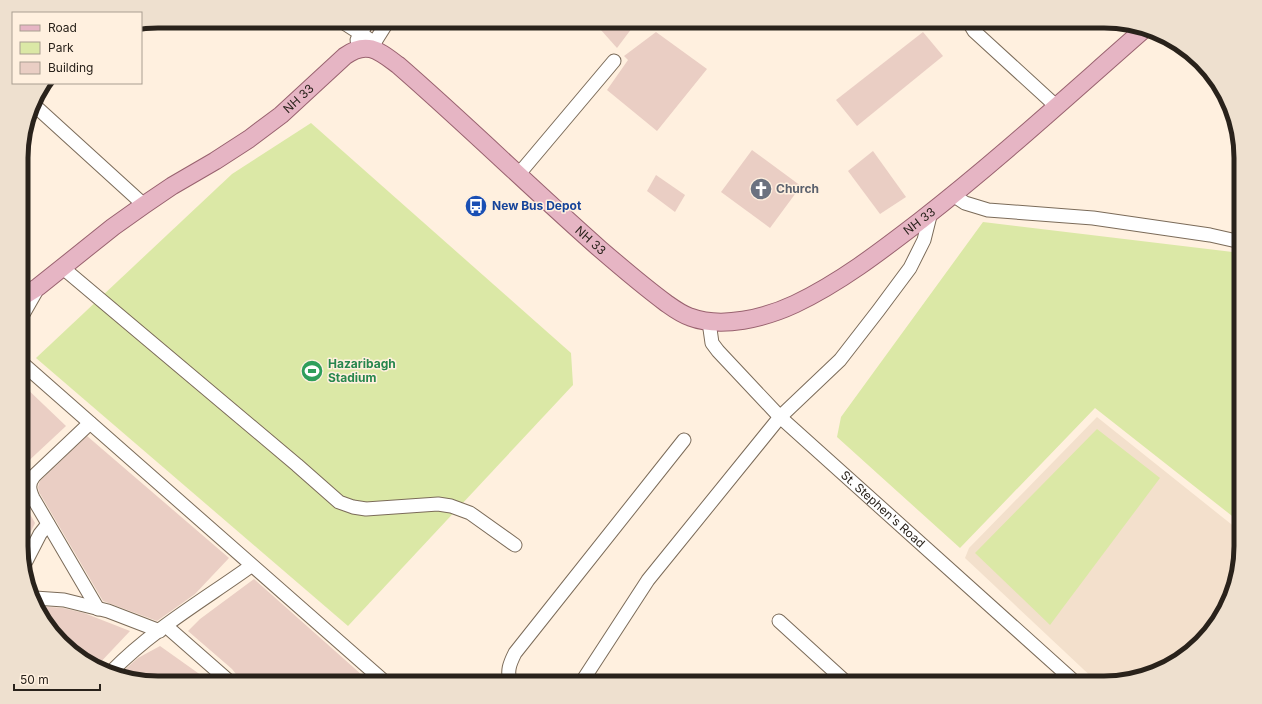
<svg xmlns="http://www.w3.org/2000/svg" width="1262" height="704" font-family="Inter,sans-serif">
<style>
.built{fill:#f3e0cc}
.green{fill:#dbe8a6}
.building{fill:#eacec4}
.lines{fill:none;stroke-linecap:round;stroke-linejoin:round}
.minor-casing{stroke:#7b6b59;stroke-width:15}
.major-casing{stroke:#99626f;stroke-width:19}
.minor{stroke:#fff;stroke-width:13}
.major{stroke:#e6b5c4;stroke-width:17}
.labels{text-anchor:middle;stroke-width:3;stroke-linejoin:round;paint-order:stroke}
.street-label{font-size:12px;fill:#29221b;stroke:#fff0df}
.worship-label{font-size:12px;font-weight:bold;fill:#5b616d;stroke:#fff0df;text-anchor:start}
.transit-label{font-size:12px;font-weight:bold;fill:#164399;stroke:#fff0df;text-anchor:start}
.leisure-label{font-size:12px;font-weight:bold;fill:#27864d;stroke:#fff0df;text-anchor:start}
.rim{fill:none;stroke:#29221b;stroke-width:5}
</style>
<rect width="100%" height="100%" fill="#fff0df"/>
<polygon class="built" points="1097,417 1241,532 1241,555 1223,614 1180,660 1113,683 1098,683 965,558 969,548"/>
<g class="green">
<polygon points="311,123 571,353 573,385 348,626 36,358 232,174"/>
<polygon points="983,222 1241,253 1241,523 1095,408 960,548 837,437 841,417"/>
<polygon points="1097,429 1160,478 1050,625 975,553"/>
</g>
<g class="building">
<polygon points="593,21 630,21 635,24 617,48"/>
<polygon points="656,32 707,69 657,131 607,90 628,60 624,56"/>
<polygon points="923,32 943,56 857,126 836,100"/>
<polygon points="752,150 801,186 770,228 721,192"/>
<polygon points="873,151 906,197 880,214 848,171"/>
<polygon points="656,175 685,195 675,212 647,191"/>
<polygon points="22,384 66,426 22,467"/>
<polygon points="87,436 229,558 195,594 157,621 103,601 39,492 38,487 40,481"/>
<polygon points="22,500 35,523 22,550"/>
<polygon points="254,579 371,683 243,683 232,669 188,631 200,619"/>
<polygon points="38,606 63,608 84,613 130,631 96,667 90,665 44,622"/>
<polygon points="160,646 212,683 157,683 121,673 138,658"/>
</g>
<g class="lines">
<g class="minor-casing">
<g id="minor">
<polyline points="341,21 375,43"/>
<polyline points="968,21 974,31 1056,106"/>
<polyline points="357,40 368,21"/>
<polyline points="371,48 388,21"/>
<polyline points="33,104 144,205"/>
<polyline points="518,175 614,61"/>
<polyline points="953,195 965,203 988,210 1093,218 1210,235 1241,242"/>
<polyline points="63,268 297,465 339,502 353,507 366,509 438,504 451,506 470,513 515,545"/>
<polyline points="22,316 38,288"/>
<path id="s1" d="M709,322L712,343L718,351L780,417L1076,683"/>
<polyline points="22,363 386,683"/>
<path d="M90,423L34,476C28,484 29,489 33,498L98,609"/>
<polyline points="23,567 40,534 48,524"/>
<polyline points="35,598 64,600 108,611 160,631"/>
<polyline points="779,621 847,683"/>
<polyline points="166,626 231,683"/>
<path d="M112,671C152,630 205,599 251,566"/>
<path d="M511,683C506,672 510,663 515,653L684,440"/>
<polyline points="581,683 648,580 780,417 840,360 878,311 910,268 924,240 931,212"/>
</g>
</g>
<g class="major-casing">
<g id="major">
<path id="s2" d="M22,297L38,287L113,227L144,205L172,186L215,161L249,139L281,115L345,56C367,40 379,51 398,65C467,125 532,189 600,249C622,268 643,286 666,303C673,308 681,314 690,317C722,329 765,318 795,304C841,282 881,251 920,221C997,161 1069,95 1142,31"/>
</g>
</g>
<use href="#minor" class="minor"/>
<use href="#major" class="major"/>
</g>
<defs>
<g id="church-disc" transform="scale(1.15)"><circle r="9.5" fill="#6b7280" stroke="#fff0df"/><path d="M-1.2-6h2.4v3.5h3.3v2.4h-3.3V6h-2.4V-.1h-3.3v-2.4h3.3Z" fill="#fff"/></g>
<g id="bus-disc" transform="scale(1.15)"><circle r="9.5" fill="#1a4fb4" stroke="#fff0df"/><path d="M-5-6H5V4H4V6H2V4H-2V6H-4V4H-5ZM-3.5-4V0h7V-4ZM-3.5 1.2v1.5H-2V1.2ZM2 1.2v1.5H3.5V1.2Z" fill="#fff"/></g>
<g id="stadium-disc" transform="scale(1.15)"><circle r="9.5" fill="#2e9e5b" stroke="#fff0df"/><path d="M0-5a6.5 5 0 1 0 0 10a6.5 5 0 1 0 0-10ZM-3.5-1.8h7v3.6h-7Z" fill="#fff"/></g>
</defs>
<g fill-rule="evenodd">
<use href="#church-disc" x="761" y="189"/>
<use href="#bus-disc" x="476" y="206"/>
<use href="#stadium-disc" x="312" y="371"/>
</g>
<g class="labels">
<g class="street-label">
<text dy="4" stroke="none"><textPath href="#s2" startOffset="341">NH 33</textPath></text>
<text dy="4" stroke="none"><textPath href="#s2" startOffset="1108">NH 33</textPath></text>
<text dy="4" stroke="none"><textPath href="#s2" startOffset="724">NH 33</textPath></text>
<text dy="4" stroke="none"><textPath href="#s1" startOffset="260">St. Stephen's Road</textPath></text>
</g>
<g class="worship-label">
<text x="776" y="193">Church</text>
</g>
<g class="transit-label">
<text x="492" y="210">New Bus Depot</text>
</g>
<g class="leisure-label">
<text x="328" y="368">Hazaribagh<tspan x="328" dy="14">Stadium</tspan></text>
</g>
</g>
<path d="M0 0H1262V704H0ZM158 28H1104A130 130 0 0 1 1234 158V546A130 130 0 0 1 1104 676H158A130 130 0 0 1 28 546V158A130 130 0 0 1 158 28Z" fill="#eee0cf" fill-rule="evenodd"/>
<path class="rim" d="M158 28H1104A130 130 0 0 1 1234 158V546A130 130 0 0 1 1104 676H158A130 130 0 0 1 28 546V158A130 130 0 0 1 158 28Z"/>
<rect x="12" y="12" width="130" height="72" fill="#fff0df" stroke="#a99e91"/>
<rect x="20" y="25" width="20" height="6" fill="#e6b5c4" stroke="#a99e91"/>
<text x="48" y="32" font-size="12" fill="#29221b">Road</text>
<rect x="20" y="42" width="20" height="12" fill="#dbe8a6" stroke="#a99e91"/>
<text x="48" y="52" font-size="12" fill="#29221b">Park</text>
<rect x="20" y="62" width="20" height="12" fill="#eacec4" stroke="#a99e91"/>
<text x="48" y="72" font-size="12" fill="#29221b">Building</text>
<path d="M14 684v6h86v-6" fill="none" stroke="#29221b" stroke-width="2"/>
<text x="20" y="684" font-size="12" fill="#29221b" stroke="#fff0df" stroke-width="3" paint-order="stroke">50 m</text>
</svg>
